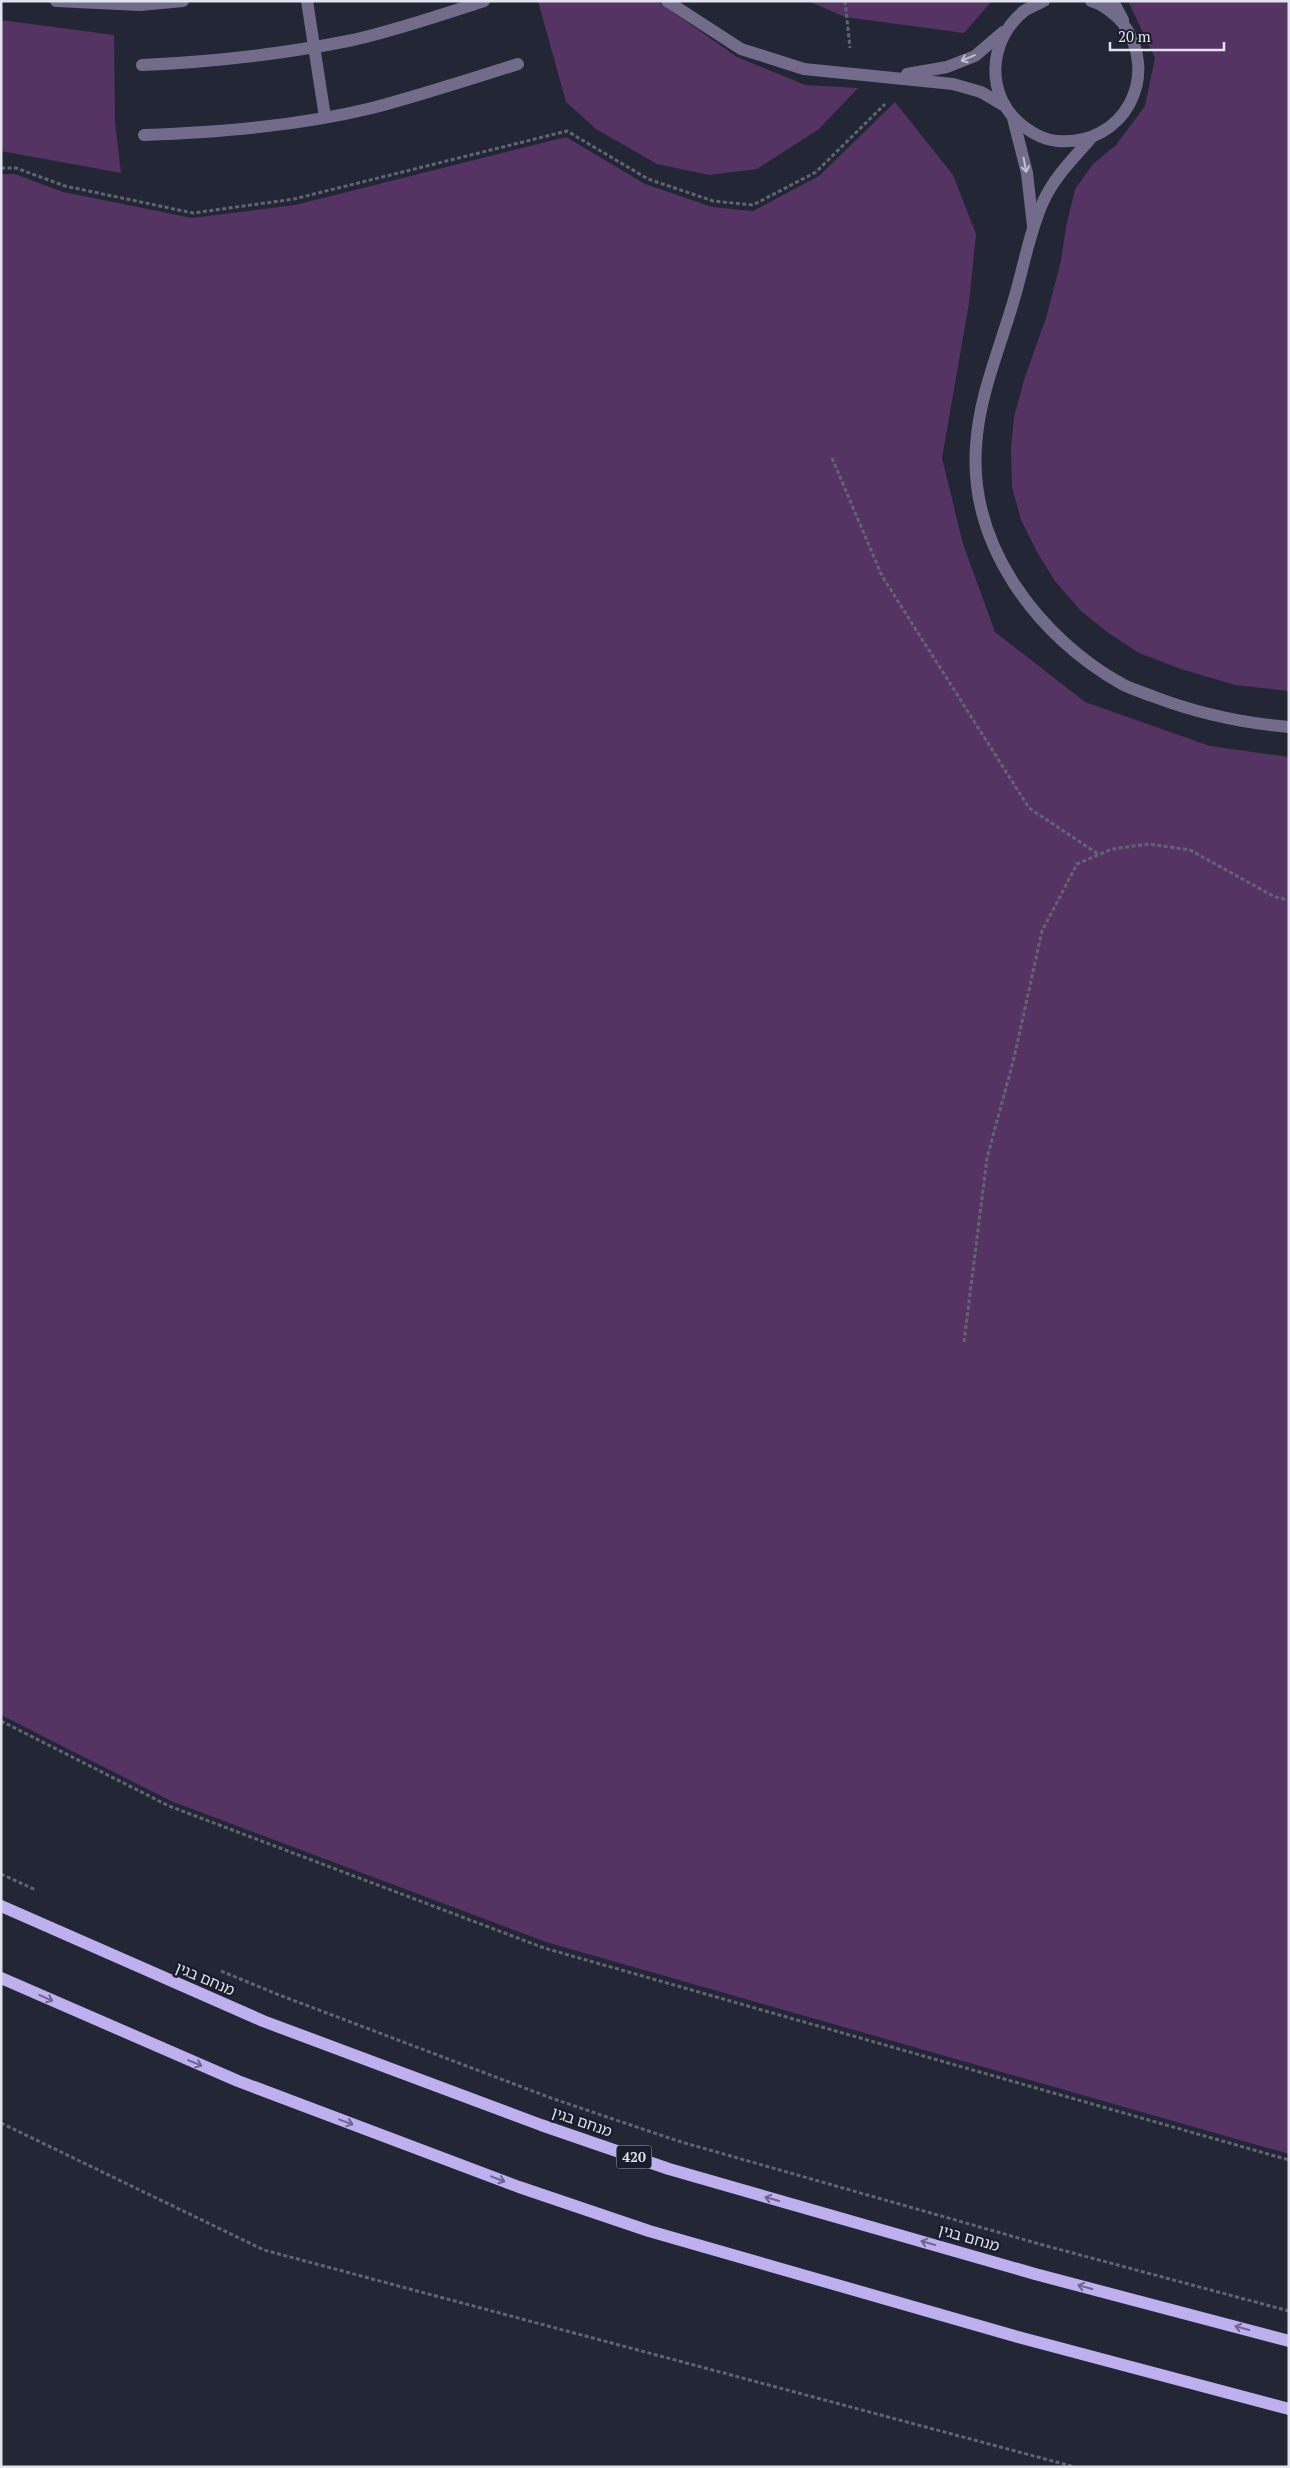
<svg xmlns="http://www.w3.org/2000/svg" width="1290" height="2468" font-family="'PT Serif','Noto Sans Hebrew',serif">
<style>
.green{fill:#553463}
.lines{fill:none;stroke-linecap:round;stroke-linejoin:round}
.path{stroke:#616471;stroke-width:3;stroke-dasharray:4 2.5;stroke-linecap:butt}
.minor{stroke:#726c8a;stroke-width:12}
.major{stroke:#beafef;stroke-width:12}
.oneway{stroke:#c0c0d0}
.oneway2{stroke:#6c668d}
.labels{text-anchor:middle;stroke-width:5;stroke-linejoin:round;paint-order:stroke}
.shield{fill:#1a1d2b;stroke:#a5a8b4;stroke-width:1}
.shield-label{font-size:14px;font-weight:bold;fill:#e1e4ee}
.street-label{font-size:15px;fill:#e1e4ee;stroke:#1a1d2b}
</style>
<rect width="100%" height="100%" fill="#232635"/>
<g class="green">
<polygon points="538,1 657,1 737,57 805,85 858,88 819,129 757,169 709,175 657,164 596,129 566,102"/>
<polygon points="808,1 992,1 964,33 845,17"/>
<polygon points="1128,1 1289,1 1289,691 1235,685 1181,669 1139,653 1107,632 1080,610 1055,581 1037,552 1021,520 1012,487 1011,449 1014,417 1025,377 1046,318 1061,261 1066,227 1075,189 1093,164 1116,145 1145,106 1155,58"/>
<polygon points="1,20 114,35 115,122 121,173 1,151"/>
<polygon points="895,102 953,175 976,234 969,303 942,458 963,544 995,632 1085,702 1210,746 1289,757 1289,2154 546,1942 171,1801 1,1715 1,174 15,174 63,192 192,218 295,205 566,137 645,184 712,207 753,211 819,176"/>
</g>
<g class="lines">
<g class="path">
<polyline points="845,1 850,48"/>
<polyline points="1,168 16,168 65,186 193,213 294,199 567,131 648,179 713,201 753,205 816,172 885,104"/>
<polyline points="832,458 882,576 1029,808 1098,854"/>
<polyline points="964,1342 987,1158 1014,1058 1042,931 1077,864 1112,849 1149,844 1190,850 1275,897 1289,900"/>
<polyline points="1,1721 169,1806 544,1948 1289,2160"/>
<polyline points="1,1874 36,1890"/>
<polyline points="221,1971 274,1993 551,2098 678,2141 1043,2245 1289,2311"/>
<polyline points="1,2123 264,2250 1075,2467"/>
</g>
<g class="minor">
<polyline points="56,1 140,5 183,1"/>
<polyline points="307,1 325,117"/>
<polyline points="667,1 741,49 804,69 953,84 981,92 1005,106"/>
<path d="M1044,1C1038,4 1030,7 1024,11C987,41 985,97 1023,126C1032,133 1045,140 1057,141C1124,147 1162,75 1122,22C1115,14 1102,4 1091,1"/>
<polyline points="1113,1 1123,20"/>
<path d="M142,65C214,62 283,54 353,40C397,30 441,15 484,1"/>
<polyline points="907,74 947,67 975,56 1003,32"/>
<polyline points="1013,118 1027,173 1033,226"/>
<path d="M144,135C220,132 298,126 372,108C421,95 470,79 518,64"/>
<path d="M1091,138C1074,158 1054,177 1043,202C1028,235 1023,272 1012,306C998,353 979,397 976,446C969,546 1038,637 1122,684C1131,689 1142,692 1152,696C1196,713 1242,723 1289,727"/>
</g>
<g class="major">
<polyline points="1,1906 263,2021 541,2125 669,2169 1035,2274 1289,2341"/>
<polyline points="1,1978 238,2081 519,2187 649,2231 1018,2337 1289,2409"/>
</g>
</g>
<defs><path id="oneway-shaft" d="M-6 0H5M1.5-3L5.5 0L1.5 3" fill="none" stroke-width="1.6" stroke-linecap="round" stroke-linejoin="round" transform="scale(1.25)"/></defs>
<g class="oneway">
<use href="#oneway-shaft" transform="translate(968 58) rotate(157)"/>
<use href="#oneway-shaft" transform="translate(1025 165) rotate(79)"/>
</g>
<g class="oneway2">
<use href="#oneway-shaft" transform="translate(46 1998) rotate(24)"/>
<use href="#oneway-shaft" transform="translate(195 2063) rotate(23)"/>
<use href="#oneway-shaft" transform="translate(346 2122) rotate(20)"/>
<use href="#oneway-shaft" transform="translate(498 2179) rotate(21)"/>
<use href="#oneway-shaft" transform="translate(772 2199) rotate(-164)"/>
<use href="#oneway-shaft" transform="translate(928 2243) rotate(-164)"/>
<use href="#oneway-shaft" transform="translate(1085 2287) rotate(-165)"/>
<use href="#oneway-shaft" transform="translate(1242 2328) rotate(-165)"/>
</g>
<g class="labels">
<rect class="shield" x="616.5" y="2145.5" width="35" height="23" rx="4"/>
<g class="shield-label">
<text x="634" y="2162">420</text>
</g>
<g class="street-label">
<text transform="translate(205 1979) rotate(23)" y="5">מנחם בגין</text>
<text transform="translate(582 2122) rotate(19)" y="5">מנחם בגין</text>
<text transform="translate(969 2238) rotate(16)" y="5">מנחם בגין</text>
</g>
</g>
<rect width="1290" height="2468" fill="none" stroke="#e1e4ee" stroke-width="5"/>
<path d="M1110 42v8h114v-8" fill="none" stroke="#e1e4ee" stroke-width="2.5"/>
<text x="1118" y="42" font-size="15" fill="#e1e4ee" stroke="#1a1d2b" stroke-width="4" paint-order="stroke">20 m</text>
</svg>
